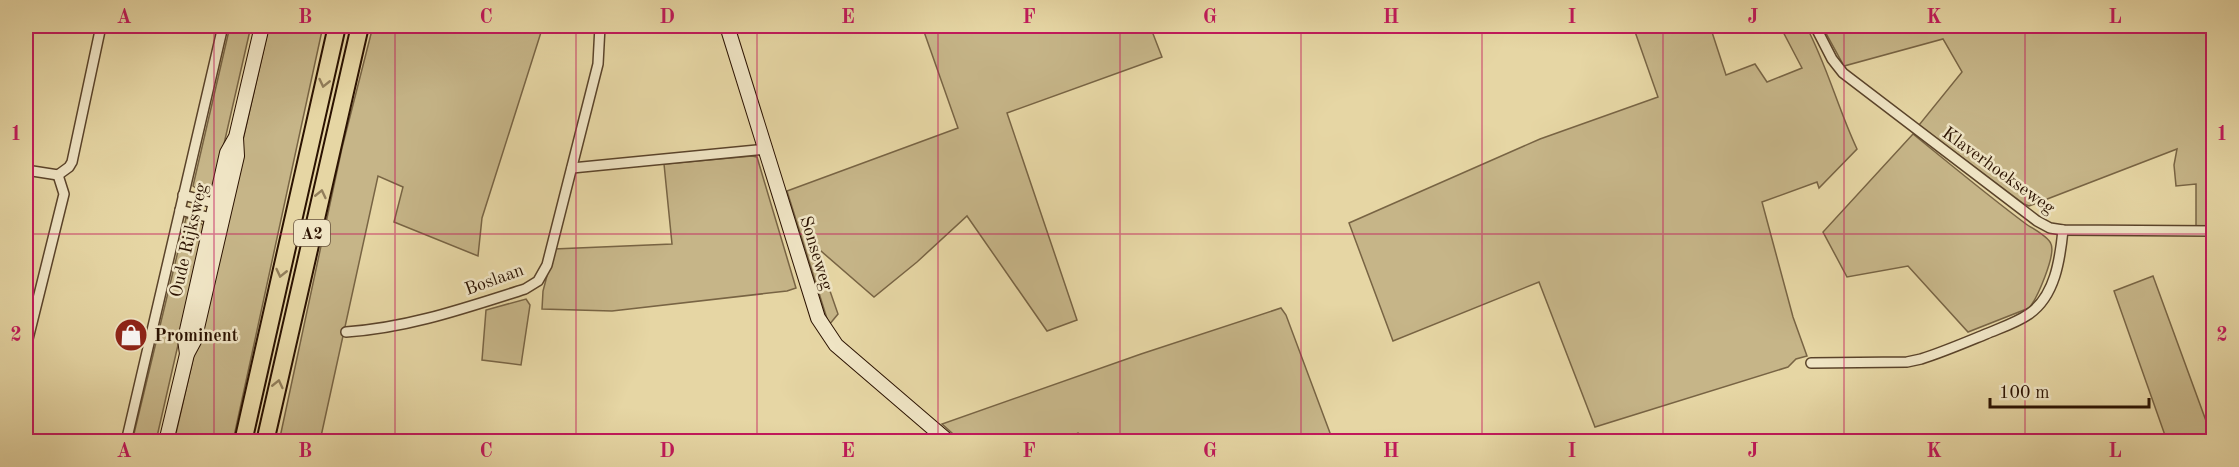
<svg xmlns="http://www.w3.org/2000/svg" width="2239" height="467" font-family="'Old Standard TT',serif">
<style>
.green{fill:#c6b588;stroke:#786444;stroke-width:1.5}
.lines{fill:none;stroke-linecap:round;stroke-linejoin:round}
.minor-casing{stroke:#5a432a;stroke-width:12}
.secondary-casing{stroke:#2b1201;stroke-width:16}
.motorway-casing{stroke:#2b1201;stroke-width:20}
.minor{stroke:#efe4c4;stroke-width:9}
.secondary{stroke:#efe4c4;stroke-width:14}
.motorway{stroke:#e6d6a4;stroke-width:16}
.oneway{stroke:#927e5b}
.grid{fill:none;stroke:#c2185b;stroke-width:1.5;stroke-opacity:0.55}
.labels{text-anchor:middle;stroke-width:5;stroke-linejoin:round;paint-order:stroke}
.shield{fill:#efe4c4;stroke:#66513c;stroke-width:1.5}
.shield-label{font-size:16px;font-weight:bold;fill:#2b1201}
.street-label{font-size:18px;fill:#2b1201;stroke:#efe4c4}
.poi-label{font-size:18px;font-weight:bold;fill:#2b1201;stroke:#efe4c4;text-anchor:start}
.neatline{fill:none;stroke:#c2185b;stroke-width:2}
.grid-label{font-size:20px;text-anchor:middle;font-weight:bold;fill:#c2185b}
</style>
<rect width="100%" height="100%" fill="#e6d6a4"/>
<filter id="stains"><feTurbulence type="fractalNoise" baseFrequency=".00333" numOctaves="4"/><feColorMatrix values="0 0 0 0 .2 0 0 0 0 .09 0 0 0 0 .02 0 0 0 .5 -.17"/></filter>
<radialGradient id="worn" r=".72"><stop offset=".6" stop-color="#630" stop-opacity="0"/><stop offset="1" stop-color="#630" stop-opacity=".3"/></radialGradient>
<g class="green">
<polygon points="230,26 251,26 213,192 202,192 193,186"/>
<polygon points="269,26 323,26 233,441 174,442"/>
<polygon points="373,26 543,26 482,218 478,256 394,222 403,187 378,176 320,441 279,442 342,148"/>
<polygon points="922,26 1150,26 1162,57 1007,113 1077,320 1047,331 967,216 917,262 874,297 814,245 838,314 829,325 787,191 958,128"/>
<path d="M1633,26H1710L1726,75L1755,64L1767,82L1802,68L1780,26H1806C1827,65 1838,109 1857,149L1819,188L1817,182L1762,202L1793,317L1807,356L1796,359L1788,367L1595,427L1539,282L1393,341L1349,223L1540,139L1658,97Z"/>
<polygon points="1822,26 2213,26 2213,227 2196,226 2196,184 2176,186 2174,165 2177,149 2029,206 2024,204 1919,125 1962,72 1943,39 1844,66"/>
<path d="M1913,134C1950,164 1987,195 2026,224C2033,229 2048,236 2051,244C2056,255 2037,299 2029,308L1968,332L1908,266L1847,277L1823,232Z"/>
<polygon points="752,156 757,157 796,288 787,291 612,311 542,309 543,291 554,249 672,244 664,164"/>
<polygon points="186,218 197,220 205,227 156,441 132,442"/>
<polygon points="2153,276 2213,440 2213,441 2167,441 2114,291"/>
<polygon points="526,299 530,305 521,365 482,360 486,310"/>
<polygon points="1281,308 1286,315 1333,441 1085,442 1078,433 1066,441 962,442 942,424 1141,354"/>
</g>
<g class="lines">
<g class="minor-casing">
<g id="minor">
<polyline points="1815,26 1832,59 1843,73 2037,221 2050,228 2063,230 2214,231"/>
<polyline points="572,168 767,149"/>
<polyline points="26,170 58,175"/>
<polyline points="58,175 69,167 72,162 101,26"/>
<polyline points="183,195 221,205"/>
<polyline points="180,210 215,219"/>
<path d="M346,332C408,328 465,308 525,289L538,281L547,265L598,64L600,26"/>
<polyline points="26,347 64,194 58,175"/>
<path d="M1811,363L1907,362L1921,359C1943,352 1964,343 1986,334C2000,328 2016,323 2029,314C2055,296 2060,260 2063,230"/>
<polyline points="126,442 223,26"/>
</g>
</g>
<g class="secondary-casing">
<g id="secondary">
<polyline points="727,26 818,318 836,345 949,442"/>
<polyline points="187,354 185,339 227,153 236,137 262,26"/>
<polyline points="166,442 187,354 194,341 237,156 236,138"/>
</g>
</g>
<g class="motorway-casing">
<g id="motorway">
<polyline points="243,442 337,26"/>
<polyline points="265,442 360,26"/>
</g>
</g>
<use href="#minor" class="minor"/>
<use href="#secondary" class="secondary"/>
<use href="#motorway" class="motorway"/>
</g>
<defs><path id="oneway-chevron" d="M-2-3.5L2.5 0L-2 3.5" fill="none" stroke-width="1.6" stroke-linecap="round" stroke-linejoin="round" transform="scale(1.5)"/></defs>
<g class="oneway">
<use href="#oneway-chevron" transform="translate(324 83) rotate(103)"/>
<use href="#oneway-chevron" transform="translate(321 194) rotate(-77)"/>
<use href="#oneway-chevron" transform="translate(281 273) rotate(103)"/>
<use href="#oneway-chevron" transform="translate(278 384) rotate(-77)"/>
</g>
<path class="grid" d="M214,26V442M395,26V442M576,26V442M757,26V442M938,26V442M1120,26V442M1301,26V442M1482,26V442M1663,26V442M1844,26V442M2025,26V442M26,234H2214"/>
<defs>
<g id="shop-disc" transform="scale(1.725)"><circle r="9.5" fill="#8f2418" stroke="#efe4c4"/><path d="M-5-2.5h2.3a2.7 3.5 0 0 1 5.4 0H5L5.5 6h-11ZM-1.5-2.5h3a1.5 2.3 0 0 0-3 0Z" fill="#fff"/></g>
</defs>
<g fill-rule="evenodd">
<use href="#shop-disc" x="131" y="335"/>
</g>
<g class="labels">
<rect class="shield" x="294" y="220" width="36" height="26" rx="4.5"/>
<g class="shield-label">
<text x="312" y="239">A2</text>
</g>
<g class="street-label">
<text transform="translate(1999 170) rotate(36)" y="6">Klaverhoekseweg</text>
<text transform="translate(188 240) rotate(-77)" y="6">Oude Rijksweg</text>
<text transform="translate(817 253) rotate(73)" y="6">Sonseweg</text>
<text transform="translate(494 279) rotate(-20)" y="6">Boslaan</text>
</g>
<g class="poi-label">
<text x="154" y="341">Prominent</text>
</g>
</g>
<rect width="2239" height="467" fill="none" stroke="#e6d6a4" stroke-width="66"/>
<path d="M1990 398v9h159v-9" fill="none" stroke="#2b1201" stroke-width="3"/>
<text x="1999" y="398" font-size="18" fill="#2b1201" stroke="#efe4c4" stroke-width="4.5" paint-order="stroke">100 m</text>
<rect x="33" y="33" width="2173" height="401" class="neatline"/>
<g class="grid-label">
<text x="124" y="23">A</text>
<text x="305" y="23">B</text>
<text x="486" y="23">C</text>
<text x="667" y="23">D</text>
<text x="848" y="23">E</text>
<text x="1029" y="23">F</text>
<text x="1210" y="23">G</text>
<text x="1391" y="23">H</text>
<text x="1572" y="23">I</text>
<text x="1753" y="23">J</text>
<text x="1934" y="23">K</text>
<text x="2115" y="23">L</text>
<text x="16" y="140">1</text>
<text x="2222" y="140">1</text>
<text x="16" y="341">2</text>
<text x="2222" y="341">2</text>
<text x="124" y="457">A</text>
<text x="305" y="457">B</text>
<text x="486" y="457">C</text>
<text x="667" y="457">D</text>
<text x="848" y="457">E</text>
<text x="1029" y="457">F</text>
<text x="1210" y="457">G</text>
<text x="1391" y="457">H</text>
<text x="1572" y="457">I</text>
<text x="1753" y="457">J</text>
<text x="1934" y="457">K</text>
<text x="2115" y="457">L</text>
</g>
<rect width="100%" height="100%" filter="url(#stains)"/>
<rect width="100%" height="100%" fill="url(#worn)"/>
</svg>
